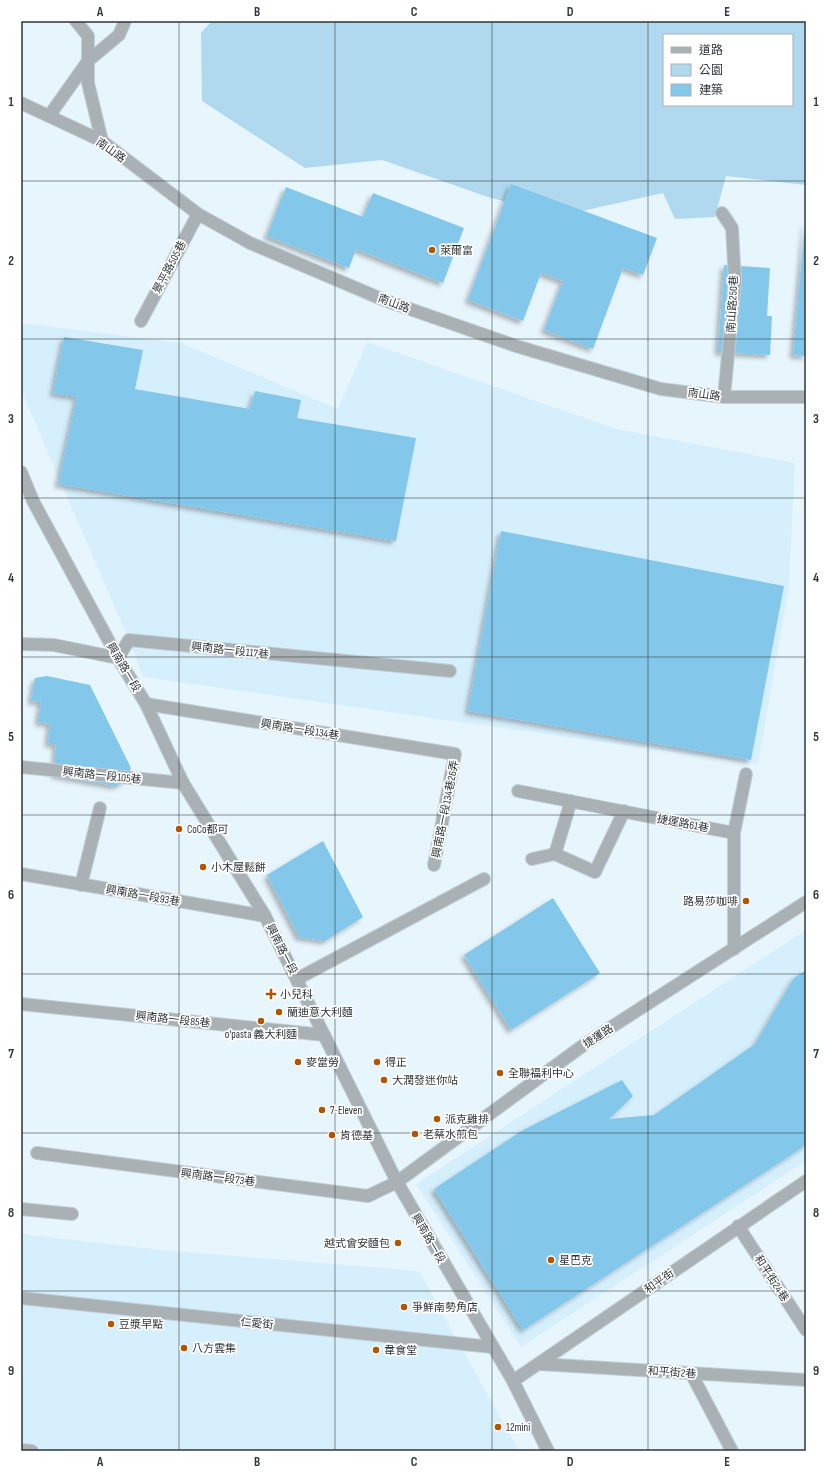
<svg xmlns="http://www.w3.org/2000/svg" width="827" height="1472" font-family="'Sofia Sans Condensed','Noto Sans TC',sans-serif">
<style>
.built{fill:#d6effd}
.green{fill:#b0d9ef;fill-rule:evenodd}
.building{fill:#83c8eb;filter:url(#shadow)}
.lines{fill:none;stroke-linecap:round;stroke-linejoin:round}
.minor-casing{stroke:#c2cfd6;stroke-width:14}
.minor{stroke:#aab1b5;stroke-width:12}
.grid{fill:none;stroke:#2f3639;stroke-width:1;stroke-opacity:0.55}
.poi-dot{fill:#b25400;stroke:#fff;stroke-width:1.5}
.labels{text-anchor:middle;stroke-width:3.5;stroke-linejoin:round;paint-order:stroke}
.street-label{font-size:11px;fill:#2f3639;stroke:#fff}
.poi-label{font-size:11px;fill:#2f3639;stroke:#fff;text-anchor:start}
.neatline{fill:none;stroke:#2f3639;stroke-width:1.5}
.grid-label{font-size:13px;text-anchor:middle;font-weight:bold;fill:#2f3639}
</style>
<defs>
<filter id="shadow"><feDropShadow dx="-3.5" dy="3.5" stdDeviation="2" flood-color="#0004"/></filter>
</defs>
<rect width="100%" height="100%" fill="#e7f5fd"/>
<g class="built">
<polygon points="21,323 181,343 338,409 367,342 616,429 795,463 789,586 758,764 143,677 129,640 21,390"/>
<polygon points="806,930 806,1161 521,1347 416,1184"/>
<polygon points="21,1234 162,1250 419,1271 519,1451 21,1451"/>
</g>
<path class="green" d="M212,21H806V185L726,176L715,217L675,219L663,193L564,215L491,198L382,160L305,168L202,101L201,33ZM664,35H792V105H664Z"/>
<g class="building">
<polygon points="511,184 657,238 643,275 623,268 593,349 544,330 563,281 541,273 523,321 468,300"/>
<polygon points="286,187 363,217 373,193 464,228 443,283 356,249 349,268 267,236"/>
<polygon points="805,223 806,223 806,356 793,355"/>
<polygon points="724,265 770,268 767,316 772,316 770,355 718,352"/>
<polygon points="64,337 143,350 135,389 250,409 255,391 301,400 297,418 416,438 396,541 58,484 77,397 53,393"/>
<polygon points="501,531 784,586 751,760 468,711"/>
<polygon points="47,676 90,685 131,768 125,781 116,786 54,775 56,745 48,743 50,724 38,722 41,702 31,701 35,678"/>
<polygon points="323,841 363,917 325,941 299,937 267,875"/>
<polygon points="553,898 600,973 511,1030 464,955"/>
<polygon points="806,970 806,1145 523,1330 434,1189 523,1130 622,1080 633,1096 609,1119 654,1115 755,1044 794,978"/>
</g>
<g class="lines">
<g class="minor-casing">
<g id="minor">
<polyline points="76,21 88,36 88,83 102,141"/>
<polyline points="21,103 102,141 198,214 250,243 384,300 516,346 661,389 724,397 806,397"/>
<polyline points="49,116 88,61 119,35 125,21"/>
<polyline points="722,213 732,228 735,281 724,397"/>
<polyline points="141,321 198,214"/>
<polyline points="21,472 33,501 118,658 146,704 183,783 265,916 397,1182 513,1381 548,1451"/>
<polyline points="21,644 54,645 118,658 129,640 450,671"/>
<polyline points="146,704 455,754 434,865"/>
<polyline points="21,767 183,783"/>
<polyline points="518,791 734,833 734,949"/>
<polyline points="571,801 555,854 595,872 624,811"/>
<polyline points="734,833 746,774"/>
<polyline points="532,859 555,854"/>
<polyline points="21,874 265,916"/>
<polyline points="81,885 100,808"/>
<polyline points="297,979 484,879"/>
<polyline points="21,1004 324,1035"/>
<polyline points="37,1153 368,1196 397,1182 585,1044 806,902"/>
<polyline points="21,1209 72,1214"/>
<polyline points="738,1226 806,1330"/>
<polyline points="21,1298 492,1347"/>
<polyline points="539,1364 806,1380"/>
<polyline points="691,1373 732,1451"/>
<polyline points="513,1381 806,1181"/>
<polyline points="21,1450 32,1451"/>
</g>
</g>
<use href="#minor" class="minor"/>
</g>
<path class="grid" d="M179,21V1451M335,21V1451M492,21V1451M648,21V1451M21,181H806M21,339H806M21,498H806M21,657H806M21,815H806M21,974H806M21,1133H806M21,1291H806"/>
<g class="poi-dot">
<circle cx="432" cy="250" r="4"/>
<circle cx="179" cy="829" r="4"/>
<circle cx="203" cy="867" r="4"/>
<circle cx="746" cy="901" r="4"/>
<path d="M269 988h4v4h4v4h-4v4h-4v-4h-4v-4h4z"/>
<circle cx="279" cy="1012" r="4"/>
<circle cx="261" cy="1021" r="4"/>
<circle cx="298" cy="1062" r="4"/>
<circle cx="377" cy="1062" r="4"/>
<circle cx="500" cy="1073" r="4"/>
<circle cx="384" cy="1080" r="4"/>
<circle cx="322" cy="1110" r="4"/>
<circle cx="437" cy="1119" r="4"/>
<circle cx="415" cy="1134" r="4"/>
<circle cx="332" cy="1135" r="4"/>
<circle cx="398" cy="1243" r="4"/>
<circle cx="551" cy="1260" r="4"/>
<circle cx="404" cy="1307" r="4"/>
<circle cx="111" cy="1324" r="4"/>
<circle cx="184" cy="1348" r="4"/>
<circle cx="376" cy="1350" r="4"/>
<circle cx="498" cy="1427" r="4"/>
</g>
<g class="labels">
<g class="street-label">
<text transform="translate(111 150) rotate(35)" y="4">南山路</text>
<text transform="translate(169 267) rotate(-62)" y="4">景平路505巷</text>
<text transform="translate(394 303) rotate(20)" y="4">南山路</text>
<text transform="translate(732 304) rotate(-87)" y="4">南山路250巷</text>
<text transform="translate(704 394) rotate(7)" y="4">南山路</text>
<text transform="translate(230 650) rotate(6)" y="4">興南路一段117巷</text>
<text transform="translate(124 667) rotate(59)" y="4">興南路一段</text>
<text transform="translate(300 729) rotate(9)" y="4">興南路一段134巷</text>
<text transform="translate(102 775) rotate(6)" y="4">興南路一段105巷</text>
<text transform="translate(445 809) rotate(-79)" y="4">興南路一段134巷26弄</text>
<text transform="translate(683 823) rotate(11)" y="4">捷運路61巷</text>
<text transform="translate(143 895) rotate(10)" y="4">興南路一段93巷</text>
<text transform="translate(282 949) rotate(63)" y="4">興南路一段</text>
<text transform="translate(173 1019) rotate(6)" y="4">興南路一段85巷</text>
<text transform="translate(598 1036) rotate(-33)" y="4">捷運路</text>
<text transform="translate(218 1177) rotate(7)" y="4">興南路一段73巷</text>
<text transform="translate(429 1238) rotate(60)" y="4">興南路一段</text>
<text transform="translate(772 1278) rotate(57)" y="4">和平街24巷</text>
<text transform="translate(659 1281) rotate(-35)" y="4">和平街</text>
<text transform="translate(257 1323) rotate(6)" y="4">仁愛街</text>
<text transform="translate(672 1372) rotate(4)" y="4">和平街2巷</text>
</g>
<g class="poi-label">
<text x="440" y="254">萊爾富</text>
<text x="187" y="833">CoCo都可</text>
<text x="211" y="871">小木屋鬆餅</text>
<text x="738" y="905" text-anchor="end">路易莎咖啡</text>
<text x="280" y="998">小兒科</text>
<text x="287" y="1016">蘭迪意大利麵</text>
<text x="261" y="1038" text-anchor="middle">o'pasta 義大利麵</text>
<text x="306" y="1066">麥當勞</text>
<text x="385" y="1066">得正</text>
<text x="508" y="1077">全聯福利中心</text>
<text x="392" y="1084">大潤發迷你站</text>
<text x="330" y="1114">7-Eleven</text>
<text x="445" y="1123">派克雞排</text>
<text x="423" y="1138">老蔡水煎包</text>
<text x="340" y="1139">肯德基</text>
<text x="390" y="1247" text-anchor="end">越式會安麵包</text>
<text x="559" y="1264">星巴克</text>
<text x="412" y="1311">爭鮮南勢角店</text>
<text x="119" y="1328">豆漿早點</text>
<text x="192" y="1352">八方雲集</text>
<text x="384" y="1354">韋食堂</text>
<text x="506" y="1431">12mini</text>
</g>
</g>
<rect width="827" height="1472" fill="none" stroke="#ffffff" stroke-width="44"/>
<rect x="663" y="34" width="130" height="72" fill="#ffffff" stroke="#acafb0"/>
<rect x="671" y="47" width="20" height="6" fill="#aab1b5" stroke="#acafb0"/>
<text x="699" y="54" font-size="12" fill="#2f3639">道路</text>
<rect x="671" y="64" width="20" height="12" fill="#b0d9ef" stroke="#acafb0"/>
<text x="699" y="74" font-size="12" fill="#2f3639">公園</text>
<rect x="671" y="84" width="20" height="12" fill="#83c8eb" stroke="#acafb0"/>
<text x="699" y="94" font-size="12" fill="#2f3639">建築</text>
<rect x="22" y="22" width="783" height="1428" class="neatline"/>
<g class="grid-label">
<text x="100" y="16">A</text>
<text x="257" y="16">B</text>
<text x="414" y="16">C</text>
<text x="570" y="16">D</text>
<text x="727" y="16">E</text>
<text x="11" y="106">1</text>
<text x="816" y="106">1</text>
<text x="11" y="265">2</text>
<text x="816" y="265">2</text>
<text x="11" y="423">3</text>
<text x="816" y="423">3</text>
<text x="11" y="582">4</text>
<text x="816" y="582">4</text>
<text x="11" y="741">5</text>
<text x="816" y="741">5</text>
<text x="11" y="899">6</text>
<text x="816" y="899">6</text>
<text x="11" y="1058">7</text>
<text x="816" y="1058">7</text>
<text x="11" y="1217">8</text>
<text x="816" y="1217">8</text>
<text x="11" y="1375">9</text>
<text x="816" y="1375">9</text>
<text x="100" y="1466">A</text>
<text x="257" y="1466">B</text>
<text x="414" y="1466">C</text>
<text x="570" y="1466">D</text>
<text x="727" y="1466">E</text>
</g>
</svg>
